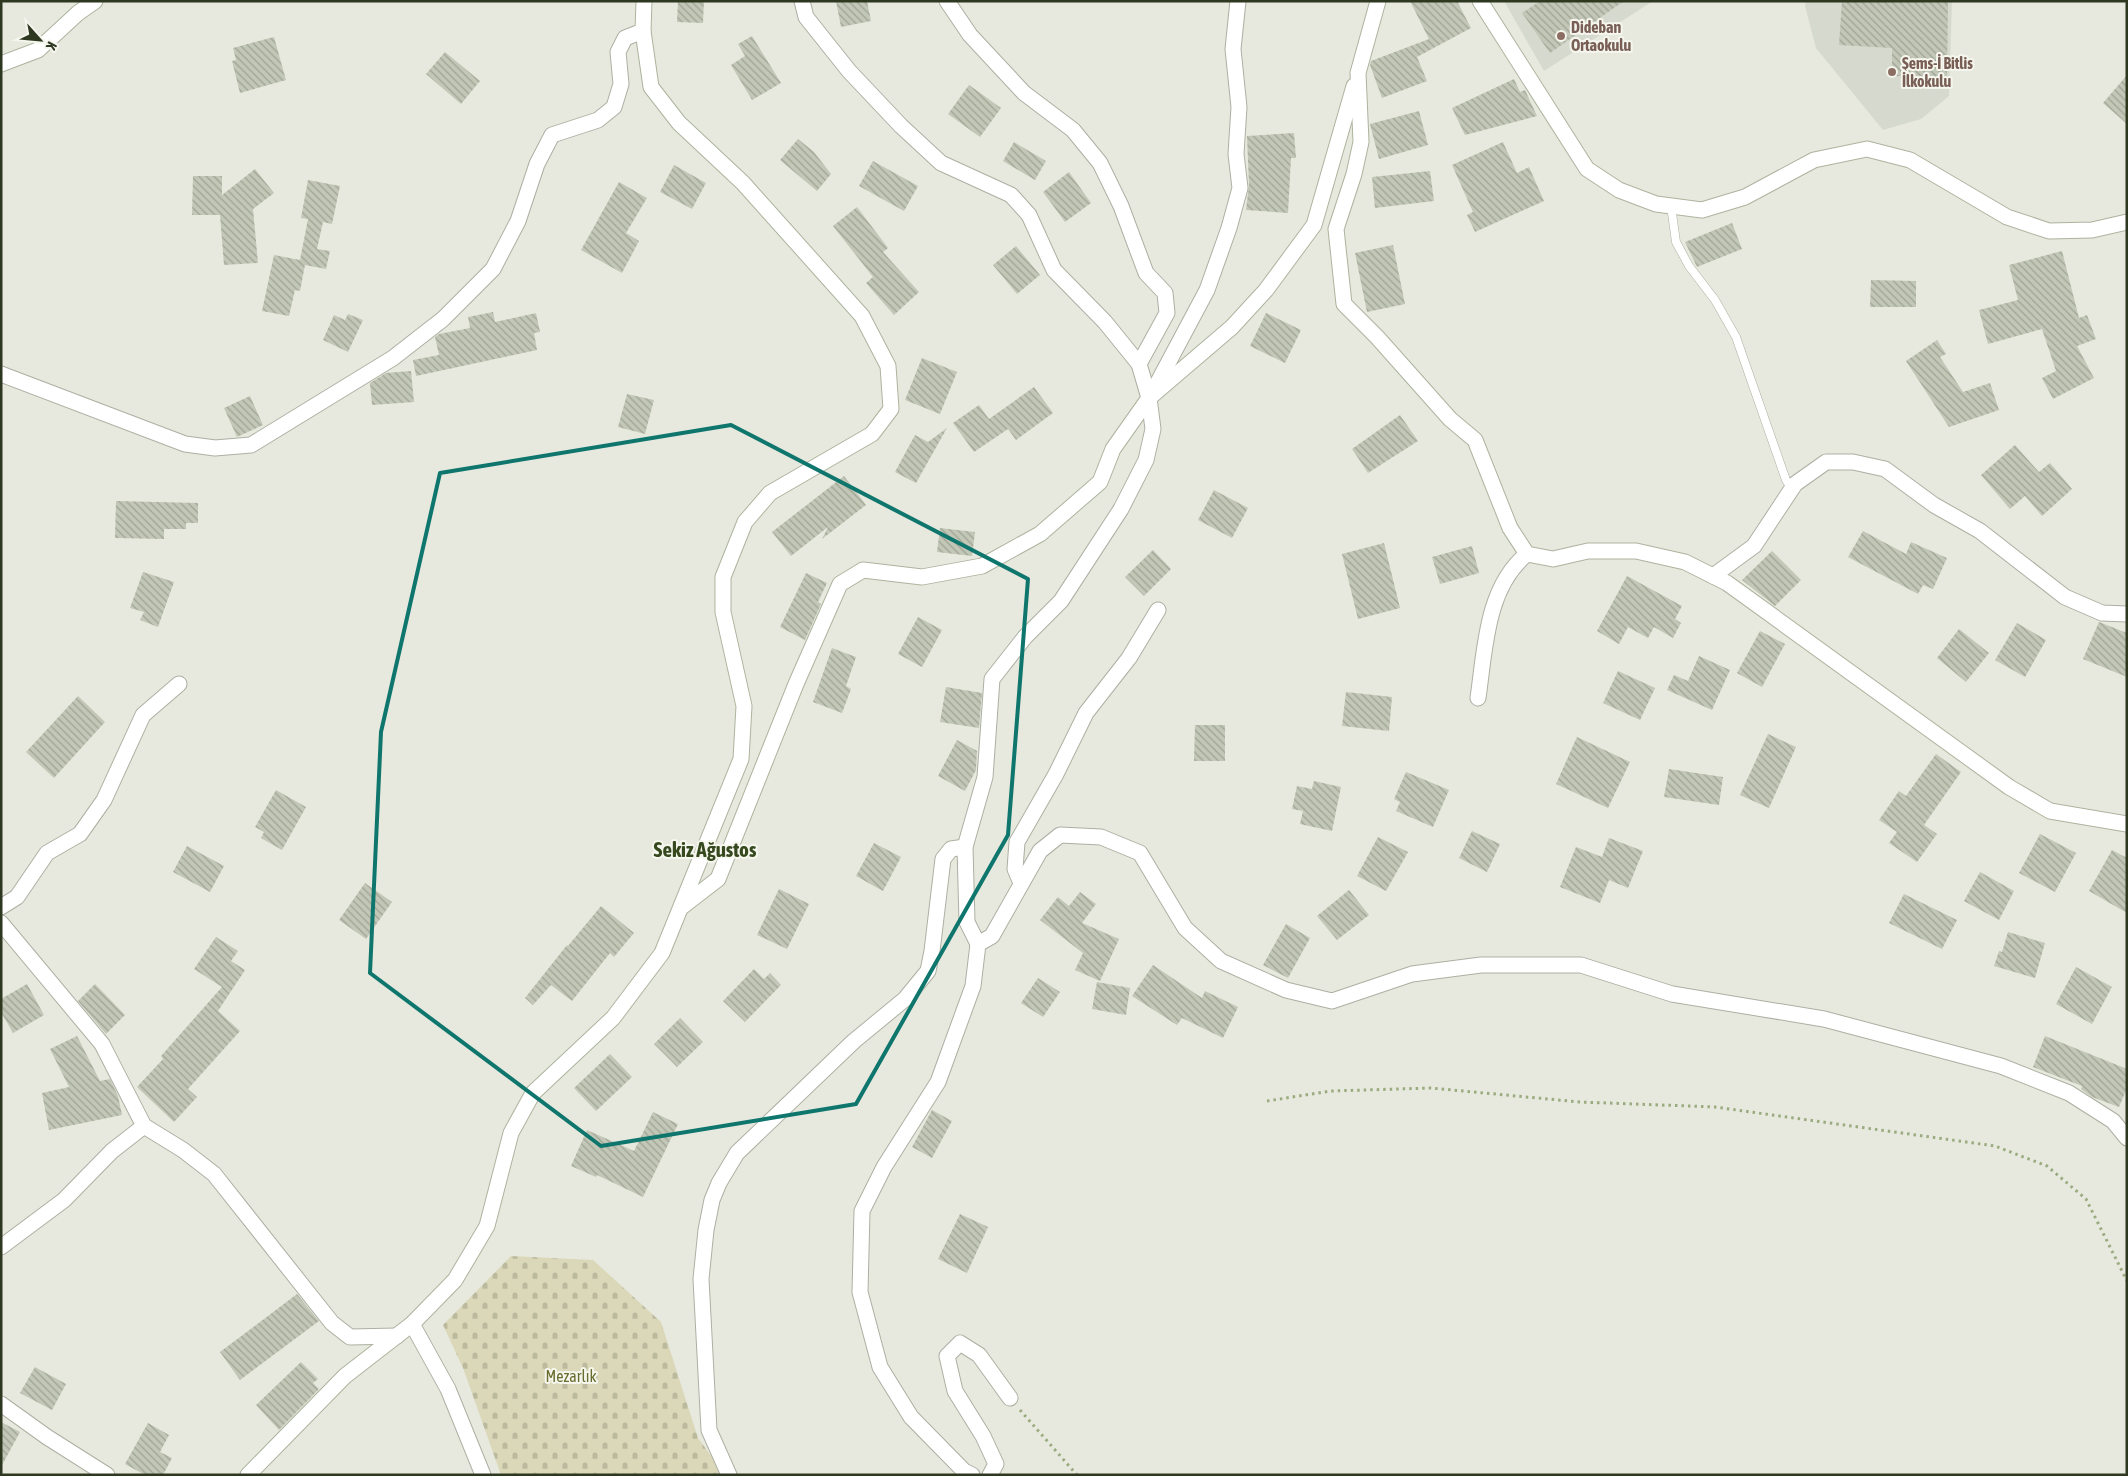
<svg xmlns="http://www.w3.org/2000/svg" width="2128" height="1476" font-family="'Asap Condensed',sans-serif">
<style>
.built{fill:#d6d9cd}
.cemetery{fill:url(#cemetery-stones)}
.building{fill:url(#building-back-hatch)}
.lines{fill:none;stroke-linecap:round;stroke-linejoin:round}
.lane-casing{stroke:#acb0a2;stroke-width:9}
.street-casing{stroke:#acb0a2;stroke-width:17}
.secondary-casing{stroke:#acb49e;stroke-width:17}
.path{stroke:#9bab80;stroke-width:3;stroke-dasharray:2.5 4;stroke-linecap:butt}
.lane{stroke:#fff;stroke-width:8}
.street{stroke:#fff;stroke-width:15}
.secondary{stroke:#fff;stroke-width:15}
.marked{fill:none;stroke:#0f766e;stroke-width:4;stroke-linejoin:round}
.education-dot{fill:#8d6e63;stroke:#f5f6ee;stroke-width:2}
.labels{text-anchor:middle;stroke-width:4;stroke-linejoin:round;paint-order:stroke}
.education-label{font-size:16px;font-weight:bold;fill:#785e54;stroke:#f5f6ee;text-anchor:start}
.park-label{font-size:16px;fill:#686d2d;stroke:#f5f6ee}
.district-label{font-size:21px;font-weight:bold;fill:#36491e;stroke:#f5f6ee}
</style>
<defs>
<pattern id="cemetery-stones" width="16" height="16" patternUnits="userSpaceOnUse" patternTransform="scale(1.25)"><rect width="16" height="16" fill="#dad8b8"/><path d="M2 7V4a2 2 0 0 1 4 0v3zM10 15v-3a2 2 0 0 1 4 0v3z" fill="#bbba9e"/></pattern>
<pattern id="building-back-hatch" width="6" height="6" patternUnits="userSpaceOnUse" patternTransform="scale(1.25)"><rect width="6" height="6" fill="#c3c7b7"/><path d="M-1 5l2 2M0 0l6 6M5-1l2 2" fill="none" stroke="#9fa394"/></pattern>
</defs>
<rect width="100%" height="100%" fill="#e7e9de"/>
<g class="built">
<polygon points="1504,1 1653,1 1544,71"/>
<polygon points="1806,1 1952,1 1949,96 1921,119 1883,130 1816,48 1805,6"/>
</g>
<polygon class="cemetery" points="511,1256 593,1260 661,1322 698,1438 725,1475 501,1475 463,1368 443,1325"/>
<g class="building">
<polygon points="678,1 704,1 703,23 677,22"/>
<polygon points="836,1 867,1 871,21 841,27"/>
<polygon points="1410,1 1457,1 1471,28 1417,57 1427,81 1382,98 1370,65 1371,61 1429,39"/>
<polygon points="1540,1 1624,1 1550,53 1522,13"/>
<polygon points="1842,1 1948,1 1947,77 1892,76 1892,48 1839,45"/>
<polygon points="752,36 781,83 752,100 731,65 745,56 738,44"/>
<polygon points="274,37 286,80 240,93 232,61 236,60 233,48"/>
<polygon points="445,52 480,81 461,104 426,74"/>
<polygon points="2127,75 2127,124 2103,103"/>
<polygon points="1514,79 1520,92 1525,90 1537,116 1465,135 1452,108"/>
<polygon points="969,85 1001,108 980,137 948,114"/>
<polygon points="1419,111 1428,145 1379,159 1370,124"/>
<polygon points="1294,133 1296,158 1291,158 1288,213 1246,210 1249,185 1247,136"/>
<polygon points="798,139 814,152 831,174 817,191 780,160"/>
<polygon points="1014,142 1046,161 1035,180 1003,161"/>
<polygon points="1503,142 1517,173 1529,167 1544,201 1475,232 1467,215 1473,212 1452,165"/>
<polygon points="873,161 918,186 904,211 859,186"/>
<polygon points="674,165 706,183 692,209 660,192"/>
<polygon points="255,169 274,193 253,209 258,263 224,265 220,215 192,215 193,176 222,176 222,195"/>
<polygon points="1430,171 1434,201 1375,208 1372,177"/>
<polygon points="1069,172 1091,203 1065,222 1043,192"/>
<polygon points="308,180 340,186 332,224 323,222 317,249 330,251 326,269 305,265 300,291 295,290 289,316 262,311 274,255 300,260 308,219 301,218"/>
<polygon points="619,182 647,198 626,233 639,241 622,273 581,250"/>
<polygon points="857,207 888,248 883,252 919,292 894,315 866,283 873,277 833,226"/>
<polygon points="1732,223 1742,249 1697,267 1685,242"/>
<polygon points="1393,245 1405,304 1367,312 1355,253"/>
<polygon points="1016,246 1040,275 1017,294 993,265"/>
<polygon points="2062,251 2079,318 2087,315 2096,339 2077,346 2094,378 2053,399 2042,378 2056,371 2042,329 1988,344 1979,310 2018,300 2009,265"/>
<polygon points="1871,280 1916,281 1916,307 1870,307"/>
<polygon points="493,312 495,322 536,313 540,332 534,333 537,350 416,376 413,360 439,355 435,337 439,334 470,328 468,317"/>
<polygon points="1266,313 1301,330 1285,363 1250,346"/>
<polygon points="348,314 363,320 348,352 323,340 334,315 345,320"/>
<polygon points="1937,340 1946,354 1940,357 1963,392 1990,383 1999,410 1949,427 1906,361"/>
<polygon points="922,358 957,372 940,414 905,400"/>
<polygon points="411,371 414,402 372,405 370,383 386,373"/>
<polygon points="1034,387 1053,413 1016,440 1008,429 974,452 953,423 979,405 989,419"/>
<polygon points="627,394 654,400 645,434 618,427"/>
<polygon points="250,396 263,425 237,437 224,408"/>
<polygon points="1400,415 1418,441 1368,473 1352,449"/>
<polygon points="947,428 916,483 895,472 915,435 928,442"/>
<polygon points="2015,445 2039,472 2050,463 2072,489 2042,516 2025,496 2010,509 1981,475"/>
<polygon points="844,476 866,505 822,539 828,527 791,556 772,532"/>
<polygon points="1214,490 1248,508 1232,538 1198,520"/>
<polygon points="116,501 198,503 198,523 186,523 186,529 164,529 164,539 115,538"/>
<polygon points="940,528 975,532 972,556 937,552"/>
<polygon points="1863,531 1906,554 1911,542 1947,558 1933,589 1923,585 1918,594 1848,557"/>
<polygon points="1384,543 1400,608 1358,619 1342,554"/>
<polygon points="1472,546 1479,573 1440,584 1432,557"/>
<polygon points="1153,550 1171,569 1144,596 1125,577"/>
<polygon points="1772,551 1801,580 1775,606 1742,580"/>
<polygon points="143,572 174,582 158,627 140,620 144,612 130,608"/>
<polygon points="806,573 827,583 818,602 821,604 805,640 780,627"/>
<polygon points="1627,576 1682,606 1675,619 1681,623 1673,638 1654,627 1648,638 1628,627 1619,644 1597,631"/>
<polygon points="918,617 942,630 922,667 898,654"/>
<polygon points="2099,622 2127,633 2127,677 2083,659"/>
<polygon points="2017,623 2046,640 2025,677 1995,660"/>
<polygon points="1959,629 1989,653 1966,682 1937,658"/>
<polygon points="1760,631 1785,644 1762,687 1737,673"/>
<polygon points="832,648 856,657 846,686 851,689 842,713 813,702"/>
<polygon points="1699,656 1730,670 1712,710 1667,690 1674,675 1688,681"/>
<polygon points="1618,671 1655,688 1640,720 1603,703"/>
<polygon points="946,687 982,693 979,728 940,722"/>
<polygon points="1346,692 1392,697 1389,731 1342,726"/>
<polygon points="78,696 105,722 54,778 26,752"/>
<polygon points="1195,725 1225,725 1225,761 1194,761"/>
<polygon points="1768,734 1796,747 1769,808 1740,795"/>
<polygon points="1577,737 1630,762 1608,808 1556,784"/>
<polygon points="957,740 977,751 976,770 965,791 938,776"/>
<polygon points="1936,754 1961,772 1924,825 1937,834 1917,862 1889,843 1897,832 1879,820 1899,791 1906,796"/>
<polygon points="1669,769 1723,777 1719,805 1664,797"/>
<polygon points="1406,772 1449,790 1433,827 1396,811 1400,802 1394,799"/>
<polygon points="1314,781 1341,787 1332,831 1300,824 1303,811 1292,809 1297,786 1312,789"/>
<polygon points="276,790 306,807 282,850 261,838 264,832 255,827"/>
<polygon points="1472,831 1500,844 1487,872 1459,858"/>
<polygon points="2040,834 2076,853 2055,892 2019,873"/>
<polygon points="1378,837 1408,852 1386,891 1357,876"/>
<polygon points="1609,838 1643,851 1628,888 1609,880 1600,903 1560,887 1576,847 1602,857"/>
<polygon points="874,843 901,857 883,891 856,876"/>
<polygon points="187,846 224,866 210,892 173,872"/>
<polygon points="2112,850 2127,858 2127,913 2089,891"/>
<polygon points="1980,872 2014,891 1999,920 1964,901"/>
<polygon points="365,883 392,902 366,939 339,920"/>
<polygon points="779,889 809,904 787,949 757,935"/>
<polygon points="1349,890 1369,915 1337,940 1317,916"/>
<polygon points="1080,892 1096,904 1082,923 1119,939 1100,981 1075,970 1083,953 1040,920 1058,897 1069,906"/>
<polygon points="1904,894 1957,920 1942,949 1889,923"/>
<polygon points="601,906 634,933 614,957 610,953 572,1001 551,985 533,1005 525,998 567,945 568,946"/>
<polygon points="1286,924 1310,938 1288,978 1263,965"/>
<polygon points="2008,932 2045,943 2035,978 1994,966 1999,951 2002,952"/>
<polygon points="216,937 238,951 231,961 245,970 218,1011 240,1031 188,1089 197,1097 174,1122 137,1087 163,1059 161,1056 222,987 194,969"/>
<polygon points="1153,965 1202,998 1205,991 1238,1007 1223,1038 1182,1018 1177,1025 1132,996"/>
<polygon points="2076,967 2112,987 2092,1024 2056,1004"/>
<polygon points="754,969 764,979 770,973 781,985 745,1022 723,1001"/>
<polygon points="1038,978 1060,992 1043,1017 1021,1003"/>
<polygon points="1097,982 1130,988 1126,1015 1092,1009"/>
<polygon points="27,984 44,1015 13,1033 1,1012 1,999"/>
<polygon points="95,984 125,1015 106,1034 78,1001"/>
<polygon points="680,1018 703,1042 677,1067 654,1044"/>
<polygon points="77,1036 100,1081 110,1079 118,1096 122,1115 49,1130 42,1093 69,1087 50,1049"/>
<polygon points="2045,1036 2127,1069 2127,1088 2119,1107 2092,1097 2081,1089 2082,1086 2033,1067"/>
<polygon points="610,1054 632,1077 596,1111 574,1088"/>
<polygon points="932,1110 952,1121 932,1158 912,1147"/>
<polygon points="653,1112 678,1124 643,1197 597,1175 596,1177 571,1166 587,1130 634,1151"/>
<polygon points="960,1214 988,1227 967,1273 938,1259"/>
<polygon points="297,1294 319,1321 240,1380 220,1352"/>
<polygon points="301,1362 318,1379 313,1383 319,1389 279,1430 256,1405"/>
<polygon points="35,1367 66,1384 52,1410 20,1393"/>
<polygon points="1,1422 20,1432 1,1467"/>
<polygon points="148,1423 169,1435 160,1452 172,1458 163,1475 145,1475 125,1464"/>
</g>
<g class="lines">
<g class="lane-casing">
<polyline id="lane" points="1671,206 1676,242 1689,266 1715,300 1736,337 1786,480 1792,489"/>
</g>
<g class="street-casing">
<g id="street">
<polyline points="802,1 806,17 849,71 901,126 941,163 1011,195 1029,215 1054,270 1105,322 1139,364 1149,398 1153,429 1146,460 1121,509 1061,601 1025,637 992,679 985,777 965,847 967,922 978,944 992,936 1040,851 1060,835 1101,837 1140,853 1185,928 1221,961 1286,990 1332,1001 1412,974 1481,965 1581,965 1672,994 1824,1019 2001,1066 2069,1093 2113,1121 2127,1138"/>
<polyline points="947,1 970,35 1024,93 1073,130 1100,163 1121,206 1146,273 1165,293 1167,313 1139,364"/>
<polyline points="1,374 185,444 215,448 251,445 393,358 443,319 493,269 518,221 537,164 552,135 598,120 614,107 621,84 618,52 625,38 643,31"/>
<polyline points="1150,397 1207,290 1229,228 1240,188 1236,154 1239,107 1233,49 1238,1"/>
<polyline points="1713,576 1754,546 1795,484 1826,462 1853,462 1885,469 1934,505 1980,531 2065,597 2102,613 2127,614"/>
<path d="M1478,698C1485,650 1486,587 1527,554"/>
<polyline points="1021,883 1015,869 1017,842 1056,774 1086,713 1129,658 1158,610"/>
<polyline points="1,907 17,897 47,853 80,834 104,800 143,715 179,684"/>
<polyline points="1,923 102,1044 144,1126 183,1150 214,1174 332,1323 350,1337 397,1336"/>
<polyline points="1,1247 64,1200 112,1151 144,1126"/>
<polyline points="412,1324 448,1389 483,1475"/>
<polyline points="1,1404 47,1437 107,1475"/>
<polyline points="729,1475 709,1430 701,1279 706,1230 712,1200 719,1183 737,1153 854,1041 905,999 928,971 932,951 943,859 951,849 965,847"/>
<polyline points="972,1475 964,1471 911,1417 880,1367 860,1292 862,1211 884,1167 938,1082 973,986 978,944"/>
<polyline points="990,1475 996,1464 983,1436 955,1391 947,1356 960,1343 979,1355 1010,1398"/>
</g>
</g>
<g class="secondary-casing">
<g id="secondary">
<polyline points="1378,1 1358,73 1361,142 1354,174 1336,229 1344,304 1377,337 1450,419 1475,440 1510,528 1527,554 1553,559 1588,551 1636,551 1685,562 1727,583 2009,787 2050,811 2127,824"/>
<polyline points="1480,1 1587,169 1619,190 1656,204 1702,210 1745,197 1814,160 1867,149 1910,160 2007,217 2049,231 2092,230 2127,222"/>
<polyline points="1,64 38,50 78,13 95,1"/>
<polyline points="683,906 718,879 796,684 840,584 863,570 922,577 982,566 1040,534 1100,482 1113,449 1149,398 1232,327 1266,290 1314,225 1354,86"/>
<polyline points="248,1475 345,1376 412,1324 455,1280 487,1226 511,1133 533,1093 613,1018 662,953 741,759 744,706 723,612 723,577 745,522 770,493 872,434 891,409 888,366 862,316 743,183 679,123 651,87 643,31 644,1"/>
</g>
</g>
<g class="path">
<polyline points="1267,1101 1331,1091 1431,1088 1580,1102 1715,1107 1995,1146 2047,1166 2086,1199 2127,1281"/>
<polyline points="1020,1410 1077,1475"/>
</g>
<use href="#lane" class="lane"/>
<use href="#street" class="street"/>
<use href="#secondary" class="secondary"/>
</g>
<path class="marked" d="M731,425L1028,579L1008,835L856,1104L601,1146L370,973L381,732L440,473Z"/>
<g class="education-dot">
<circle cx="1561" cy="36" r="5"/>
<circle cx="1892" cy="72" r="5"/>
</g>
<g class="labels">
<g class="education-label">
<text x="1571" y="33">Dideban<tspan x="1571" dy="18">Ortaokulu</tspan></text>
<text x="1902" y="69">Şems-İ Bitlis<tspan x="1902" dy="18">İlkokulu</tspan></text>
</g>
<g class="park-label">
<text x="571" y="1382">Mezarlık</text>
</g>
<g class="district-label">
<text x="705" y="857">Sekiz Ağustos</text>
</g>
</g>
<rect width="2128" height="1476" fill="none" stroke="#2e3821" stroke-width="5"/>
<g transform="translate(40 40) rotate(117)" stroke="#f5f6ee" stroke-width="4" paint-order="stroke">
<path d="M0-4L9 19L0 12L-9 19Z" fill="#2e3821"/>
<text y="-8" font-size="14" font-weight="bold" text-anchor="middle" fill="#2e3821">K</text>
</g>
</svg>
